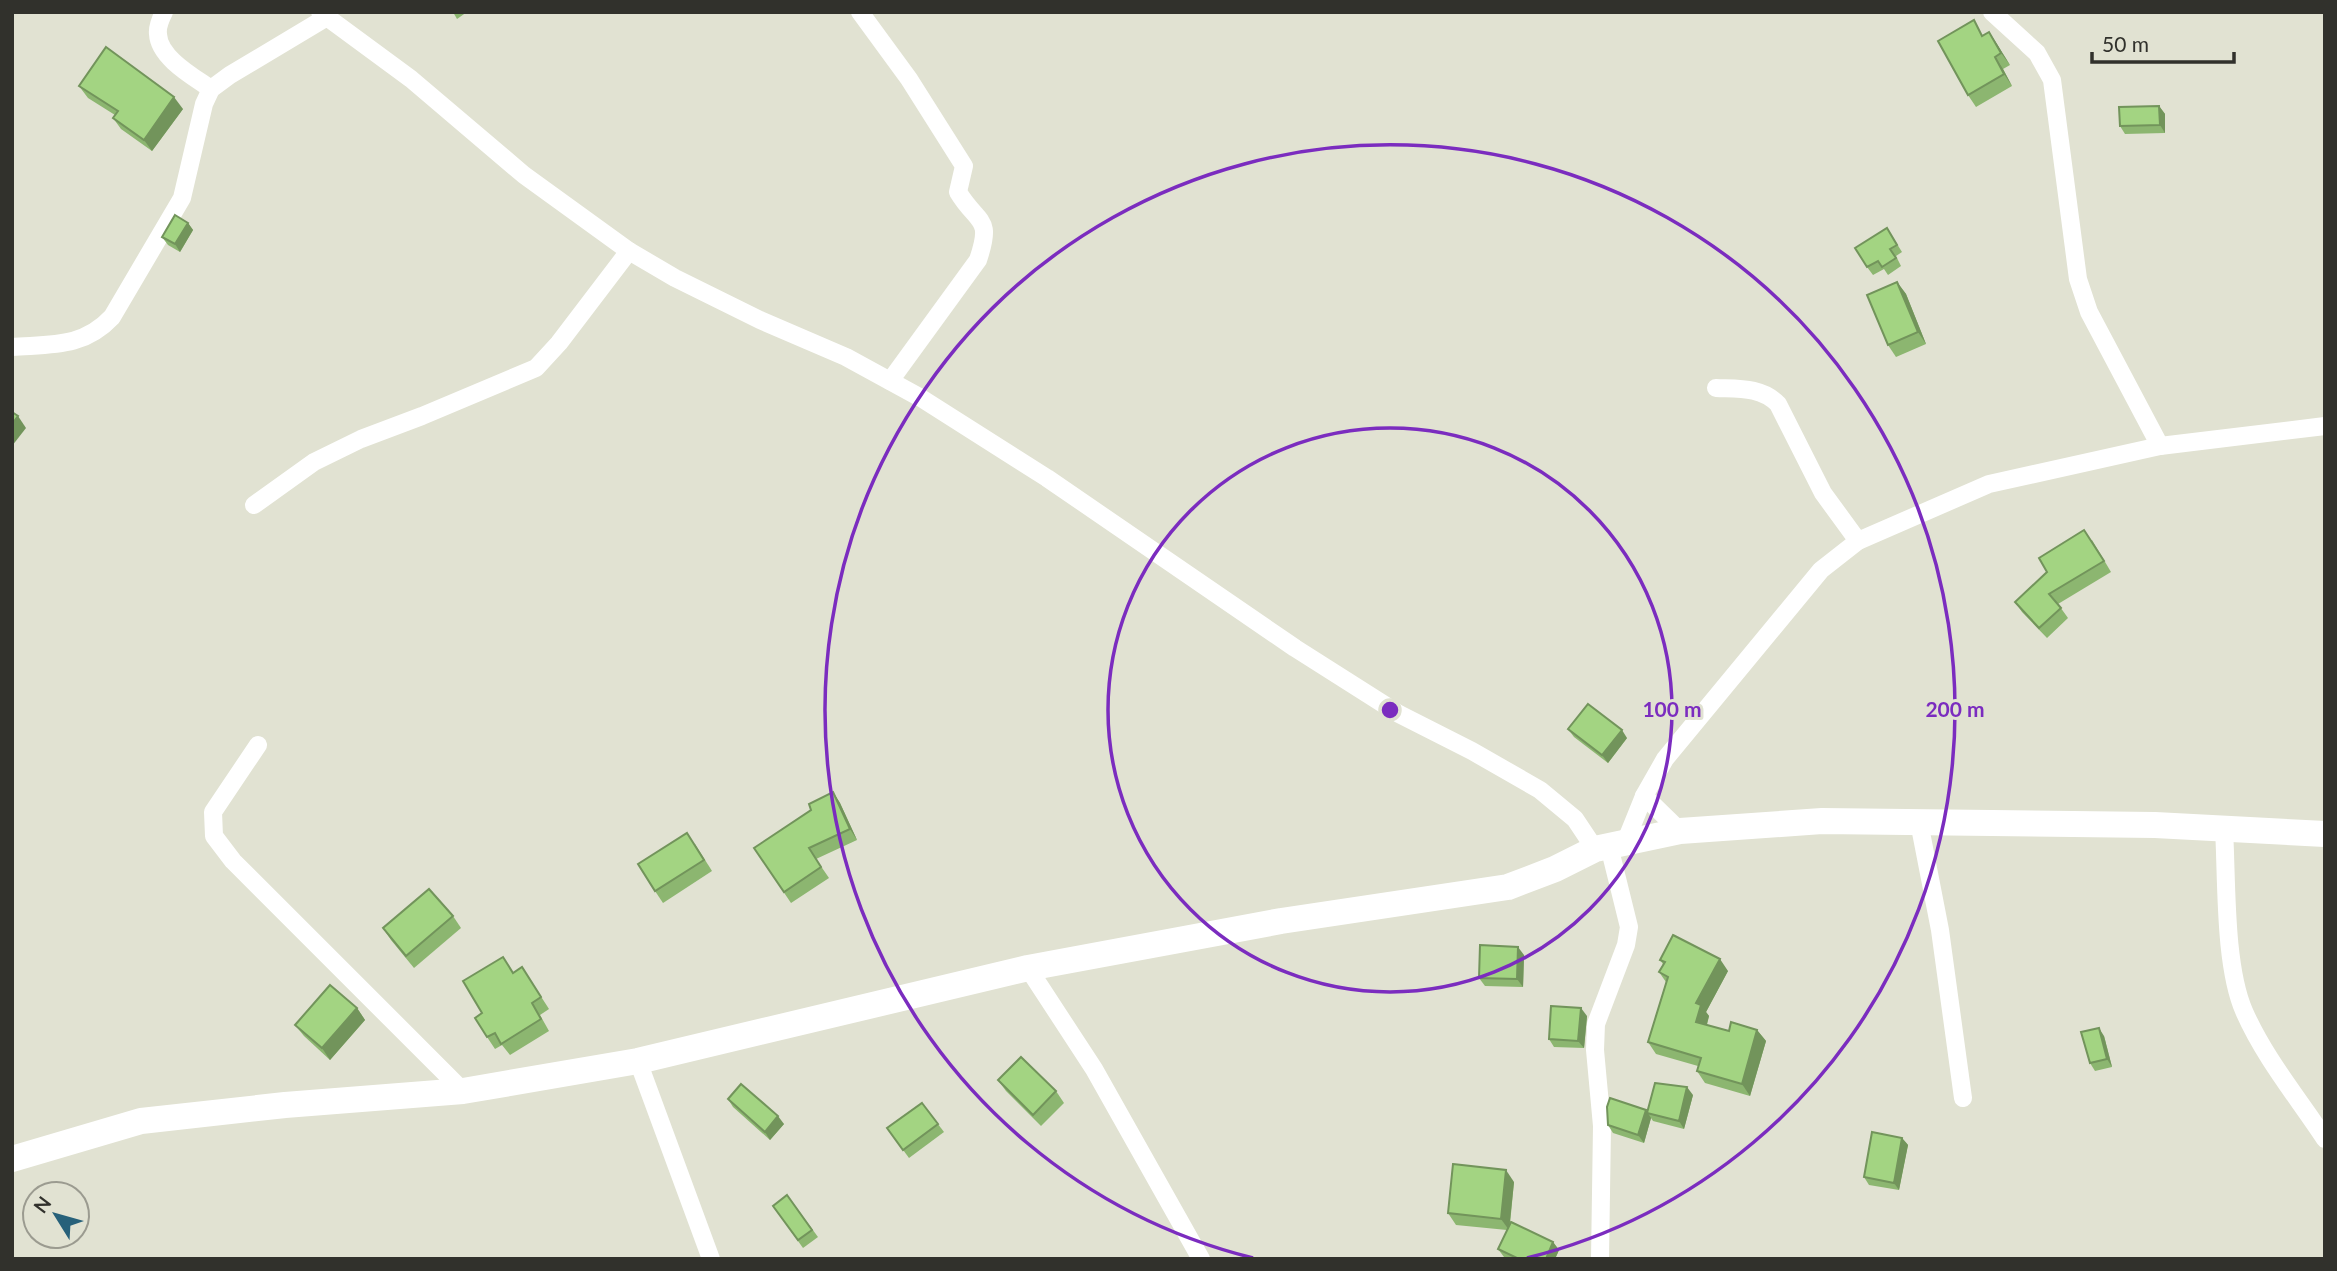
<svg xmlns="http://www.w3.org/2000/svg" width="2337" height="1271" font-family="Lato,sans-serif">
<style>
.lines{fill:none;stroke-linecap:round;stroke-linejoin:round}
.street{stroke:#fff;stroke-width:18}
.secondary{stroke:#fff;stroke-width:26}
.wall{fill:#8cb670}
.shaded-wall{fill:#72945b}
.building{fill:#a3d482;stroke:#72945b;stroke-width:2}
.ring{fill:none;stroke:#7b2cbf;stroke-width:3.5}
.centre{fill:#7b2cbf;stroke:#e1e2d2;stroke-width:3.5}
.ring-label{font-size:21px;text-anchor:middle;font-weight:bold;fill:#7b2cbf;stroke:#e1e2d2;stroke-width:6;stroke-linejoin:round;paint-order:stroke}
</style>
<rect width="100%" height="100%" fill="#e1e2d2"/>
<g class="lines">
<g class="street">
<path d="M164,12C161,18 157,27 158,34C159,58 194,77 211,89"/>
<polyline points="320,12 411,79 524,175 629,251 675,278 760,320 846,357 921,398 1047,478 1295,648 1399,714 1472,751 1540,790 1575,819 1595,849"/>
<path d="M860,12L909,79L964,166L958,192C978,225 993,216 978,260L890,381"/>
<polyline points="1992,12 2037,53 2052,80 2078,279 2089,312 2160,446"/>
<path d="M12,347C51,344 83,348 112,317L182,198L204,104L211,89L230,75L327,17"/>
<path d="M1716,388C1739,389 1761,387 1778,404L1823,493L1858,541"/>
<polyline points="254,505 314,462 361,439 422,416 536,368 559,343 629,251"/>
<polyline points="258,745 213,812 214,836 233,861 463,1091"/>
<polyline points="1644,796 1680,831"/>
<polyline points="1919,822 1940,930 1963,1098"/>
<path d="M2224,829C2227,880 2224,965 2244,1011C2264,1057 2298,1098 2325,1139"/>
<polyline points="1625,843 1644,796 1665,759 1821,570 1858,541 1989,484 2160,446 2325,426"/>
<polyline points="1028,968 1094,1069 1201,1259"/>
<polyline points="638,1061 711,1259"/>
<polyline points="1600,1259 1602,1126 1595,1050 1596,1024 1626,945 1629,927 1609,846"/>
</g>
<polyline class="secondary" points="12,1159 141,1121 285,1105 463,1091 638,1061 1028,968 1281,921 1508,887 1555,869 1595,849 1680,831 1822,821 2155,825 2325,834"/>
</g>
<g class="wall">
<polygon points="453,12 467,12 457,19"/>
<polygon points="1989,32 2010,65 2003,69 2012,86 1976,107 1968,95 1984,35"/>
<polygon points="79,86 183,109 152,151 121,129 113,118 115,115 88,98"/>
<polygon points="2159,106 2165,114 2165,133 2125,134 2120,126"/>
<polygon points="188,223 193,230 180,252 168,245 162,237"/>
<polygon points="1887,228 1902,252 1896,256 1901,266 1888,275 1884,269 1873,275 1867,267"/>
<polygon points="1897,282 1906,294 1926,344 1896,357 1888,345"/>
<polygon points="2092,540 2111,572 2058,604 2068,618 2047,638 2022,612 2015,602"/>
<polygon points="1568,729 1627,738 1608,763 1574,737"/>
<polygon points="833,792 840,803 857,840 816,859 829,878 791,903 754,848 811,810"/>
<polygon points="695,844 712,871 663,903 655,891"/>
<polygon points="453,916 461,928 414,968 391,940 383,928"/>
<polygon points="1524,955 1523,987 1485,986 1479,978"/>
<polygon points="1660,960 1728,971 1706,1012 1709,1016 1707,1025 1729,1031 1757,1030 1766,1041 1750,1096 1705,1083 1697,1071 1698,1066 1656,1054 1648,1042 1666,982 1659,972 1663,964"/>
<polygon points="522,967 549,1009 540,1015 549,1031 510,1055 502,1045 495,1049 487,1037 482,1013 514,972"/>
<polygon points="357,1008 365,1020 330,1060 304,1036 295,1025"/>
<polygon points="1587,1016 1584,1048 1554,1047 1549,1039"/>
<polygon points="2104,1036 2112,1067 2095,1071 2090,1063"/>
<polygon points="998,1080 1056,1091 1064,1103 1041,1126 1006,1091"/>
<polygon points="1693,1095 1684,1129 1653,1121 1651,1118 1644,1143 1613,1133 1608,1125 1646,1110 1648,1112"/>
<polygon points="728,1099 784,1124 770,1140 733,1107"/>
<polygon points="922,1103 944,1132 909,1158 887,1128"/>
<polygon points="1902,1138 1908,1145 1899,1190 1869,1185 1864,1177"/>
<polygon points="1514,1182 1510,1224 1553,1242 1559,1250 1555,1259 1508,1259 1504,1257 1498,1249 1507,1230 1456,1225 1448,1213"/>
<polygon points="787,1195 818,1237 803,1248 773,1206"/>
</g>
<g class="shaded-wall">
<polygon points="1989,32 1997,44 2010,65 2001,53"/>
<polygon points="1995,57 2003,69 2012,86 2004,74"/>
<polygon points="174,97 183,109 152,151 144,140"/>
<polygon points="2159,106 2165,114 2165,133 2160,125"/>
<polygon points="188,223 193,230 180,252 175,244"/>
<polygon points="1897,282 1906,294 1926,344 1918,332"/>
<polygon points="18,416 26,428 12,446 12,424"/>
<polygon points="1622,730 1627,738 1608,763 1602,755"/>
<polygon points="833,792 840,803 857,840 850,829"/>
<polygon points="1518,947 1524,955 1523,987 1517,979"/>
<polygon points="1720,959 1728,971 1706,1012 1709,1016 1704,1034 1696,1022 1696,1003"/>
<polygon points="357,1008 365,1020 330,1060 322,1048"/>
<polygon points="1581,1008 1587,1016 1584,1048 1578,1041"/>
<polygon points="2099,1028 2104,1036 2112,1067 2107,1059"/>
<polygon points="1757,1030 1766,1041 1750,1096 1742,1084"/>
<polygon points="1687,1087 1693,1095 1684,1129 1679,1121"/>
<polygon points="1646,1110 1651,1118 1644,1143 1638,1135"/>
<polygon points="778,1116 784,1124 770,1140 765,1132"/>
<polygon points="1902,1138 1908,1145 1899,1190 1894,1183"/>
<polygon points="1506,1170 1514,1182 1509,1230 1501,1219"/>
<polygon points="1553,1242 1559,1250 1555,1259 1546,1259"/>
</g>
<g class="building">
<polygon points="1974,20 1982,36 1989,32 2001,53 1995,57 2004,74 1968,95 1938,41"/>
<polygon points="106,47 174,97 144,140 113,118 118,111 79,86"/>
<polygon points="2159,106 2160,125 2120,126 2119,107"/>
<polygon points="175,215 188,223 175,244 162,237"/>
<polygon points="1887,228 1897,245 1890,249 1896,258 1882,267 1878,261 1867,267 1855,248"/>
<polygon points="1897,282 1918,332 1888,345 1867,295"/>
<polygon points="12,412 18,416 12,424"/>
<polygon points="2084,530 2104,561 2049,594 2061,608 2039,628 2015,602 2047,572 2039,558"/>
<polygon points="1588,704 1622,730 1602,755 1568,729"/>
<polygon points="833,792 850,829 809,848 821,867 784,892 754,848 811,810 809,804"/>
<polygon points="687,833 704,860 655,891 638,864"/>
<polygon points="429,889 453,916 406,956 383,928"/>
<polygon points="1673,935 1720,959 1696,1003 1701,1005 1696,1022 1729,1031 1731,1022 1757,1030 1742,1084 1697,1071 1701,1058 1648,1042 1668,977 1659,972 1665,962 1660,960"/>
<polygon points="1480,945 1518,947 1517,979 1479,978"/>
<polygon points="503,957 513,973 522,967 541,997 532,1003 541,1019 501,1044 495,1033 487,1037 475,1018 482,1013 463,981"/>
<polygon points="330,985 357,1008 322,1048 295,1025"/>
<polygon points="1551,1006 1581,1008 1578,1041 1549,1039"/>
<polygon points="2099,1028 2107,1059 2090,1063 2081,1032"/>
<polygon points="1021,1057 1056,1091 1033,1115 998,1080"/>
<polygon points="1655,1083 1687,1087 1679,1121 1647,1113"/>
<polygon points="741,1084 778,1116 765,1132 728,1099"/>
<polygon points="1610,1098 1646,1110 1638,1135 1608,1125 1607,1107"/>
<polygon points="922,1103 938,1124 903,1150 887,1128"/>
<polygon points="1872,1132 1902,1138 1894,1183 1864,1177"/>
<polygon points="1453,1164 1506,1170 1501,1219 1448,1213"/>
<polygon points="787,1195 812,1230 798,1240 773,1206"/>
<polygon points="1511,1222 1553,1242 1546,1259 1519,1259 1498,1249"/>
</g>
<g class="ring">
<circle cx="1390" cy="710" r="282"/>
<path d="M1253 1258A565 565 0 1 1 1527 1258"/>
</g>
<circle cx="1390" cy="710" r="10" class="centre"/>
<g class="ring-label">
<text x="1672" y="717">100 m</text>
<text x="1955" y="717">200 m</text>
</g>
<rect width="2337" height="1271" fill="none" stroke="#31312c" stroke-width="28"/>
<g transform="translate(56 1215) rotate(307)"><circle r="33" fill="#e1e2d2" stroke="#9b9b90" stroke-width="2"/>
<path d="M0-5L12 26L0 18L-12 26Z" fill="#27617a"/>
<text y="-10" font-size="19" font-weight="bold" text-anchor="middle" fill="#31312c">N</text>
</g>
<path d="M2092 52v10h142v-10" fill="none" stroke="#31312c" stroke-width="3.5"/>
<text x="2102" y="52" font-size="21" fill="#31312c" stroke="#e1e2d2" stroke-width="5" paint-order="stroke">50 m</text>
</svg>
